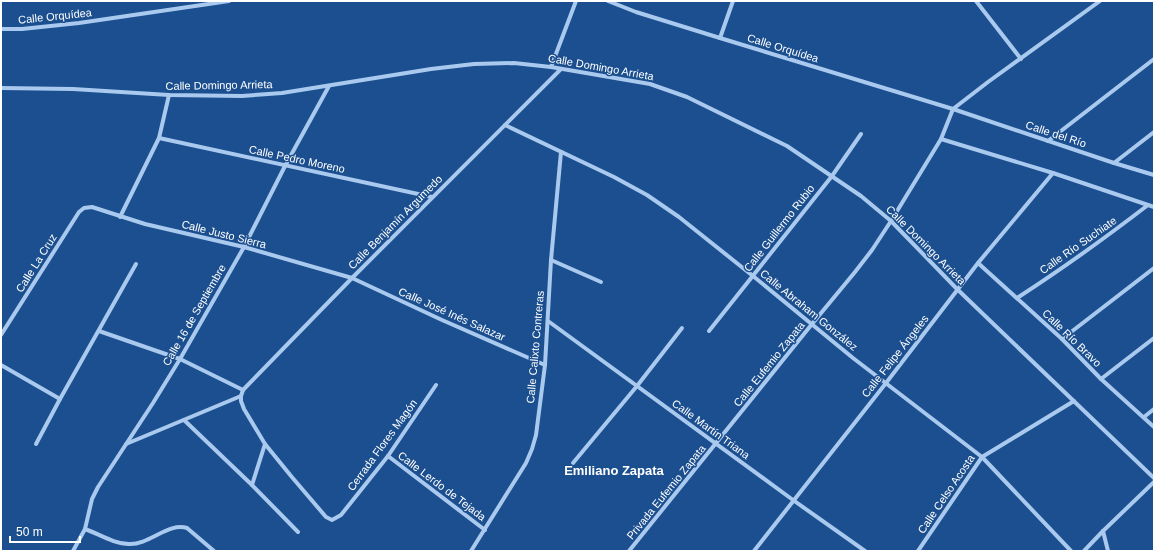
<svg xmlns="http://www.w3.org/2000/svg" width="1155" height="552" font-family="Helvetica,sans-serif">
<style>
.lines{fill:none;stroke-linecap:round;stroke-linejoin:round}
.minor{stroke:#a9c9ee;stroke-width:4}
.labels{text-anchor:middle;stroke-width:3;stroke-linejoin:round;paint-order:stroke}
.street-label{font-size:11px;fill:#fff;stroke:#1b4f8f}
.quarter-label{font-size:13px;font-weight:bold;fill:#fff;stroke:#1b4f8f}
</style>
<rect width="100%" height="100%" fill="#1b4f8f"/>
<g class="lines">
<g class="minor">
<polyline points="608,1 636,12 720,38 953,109 1114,163 1154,175"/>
<polyline points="976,1 1021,59"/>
<polyline points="1,29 22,29 79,23 229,1"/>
<polyline points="720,38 733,1"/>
<polyline points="551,67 576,1"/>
<polyline points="1,88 73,89 169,95 242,96 282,93 431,69 474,64 514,63 551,67 650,84 687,97 787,146 861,196 891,221 957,289 1154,478"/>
<polyline points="505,125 614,177 647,195 679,217 753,276 853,358 982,457 1071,551"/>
<polyline points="159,138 432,197"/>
<polyline points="941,139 1053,173 1154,207"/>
<polyline points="1048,141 1154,59"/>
<polyline points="1114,163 1154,132"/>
<polyline points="120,217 159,138 169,95"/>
<polyline points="551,260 601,282"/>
<polyline points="978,263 1062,339 1101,379 1154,427"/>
<path d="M1017,298C1062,269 1105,238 1148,205"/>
<polyline points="548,321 793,500 865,551"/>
<polyline points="99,331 180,359 243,390"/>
<polyline points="709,331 832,176 861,134"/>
<polyline points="1,335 79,212 84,208 92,207 145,224 244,247 352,278 442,320 545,365"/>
<polyline points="1062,339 1154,268"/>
<polyline points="1,365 60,399"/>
<polyline points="1101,379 1154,338"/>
<polyline points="436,385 388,456 341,515 332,520 326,517 291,476 265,444 244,409 241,401 241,396 243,390 352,278 561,69"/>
<polyline points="1144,417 1154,409"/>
<polyline points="184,420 252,485"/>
<polyline points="36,444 60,399 136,264"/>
<polyline points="126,444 241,396"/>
<polyline points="265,444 252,485 298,532"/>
<polyline points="388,456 485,530"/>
<polyline points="573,463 637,386 682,328"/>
<path d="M85,529C99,534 114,544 129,544C149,545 169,522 187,528L214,551"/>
<polyline points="1103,531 1108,551"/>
<polyline points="73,551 85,529 92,499 98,487 153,403 180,359 244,247 285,166 329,86"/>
<polyline points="471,551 526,463 532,449 536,435 545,365 551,260 561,152"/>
<polyline points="629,551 812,324 855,272 872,250 891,221 941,139 953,109 988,82 1100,1"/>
<polyline points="754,551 886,383 978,263 1053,173"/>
<polyline points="918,551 982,457 1074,401"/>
<polyline points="1084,551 1103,531 1154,482"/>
</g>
</g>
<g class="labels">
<g class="street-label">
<text transform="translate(55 16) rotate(-6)" y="4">Calle Orquídea</text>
<text transform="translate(783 48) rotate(17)" y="4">Calle Orquídea</text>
<text transform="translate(601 67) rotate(10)" y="4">Calle Domingo Arrieta</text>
<text transform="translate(219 85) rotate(-1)" y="4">Calle Domingo Arrieta</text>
<text transform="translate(1056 134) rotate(18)" y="4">Calle del Río</text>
<text transform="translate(297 159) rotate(12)" y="4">Calle Pedro Moreno</text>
<text transform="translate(395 222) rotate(-45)" y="4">Calle Benjamín Argumedo</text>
<text transform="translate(779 228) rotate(-52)" y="4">Calle Guillermo Rubio</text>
<text transform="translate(224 234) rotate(14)" y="4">Calle Justo Sierra</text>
<text transform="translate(926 245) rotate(45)" y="4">Calle Domingo Arrieta</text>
<text transform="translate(1078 245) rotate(-35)" y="4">Calle Río Suchiate</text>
<text transform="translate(36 263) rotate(-58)" y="4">Calle La Cruz</text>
<text transform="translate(809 310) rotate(39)" y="4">Calle Abraham González</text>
<text transform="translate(452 314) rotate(24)" y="4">Calle José Inés Salazar</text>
<text transform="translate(194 315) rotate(-60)" y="4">Calle 16 de Septiembre</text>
<text transform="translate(1072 338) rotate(44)" y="4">Calle Río Bravo</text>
<text transform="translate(535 347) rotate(-85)" y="4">Calle Calixto Contreras</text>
<text transform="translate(895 356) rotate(-52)" y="4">Calle Felipe Ángeles</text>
<text transform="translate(769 364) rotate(-51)" y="4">Calle Eufemio Zapata</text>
<text transform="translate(711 429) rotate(36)" y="4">Calle Martín Triana</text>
<text transform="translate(382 445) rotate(-54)" y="4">Cerrada Flores Magón</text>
<text transform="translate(442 486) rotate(37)" y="4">Calle Lerdo de Tejada</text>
<text transform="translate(666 492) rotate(-51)" y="4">Privada Eufemio Zapata</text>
<text transform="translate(946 494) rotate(-56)" y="4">Calle Celso Acosta</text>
</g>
<g class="quarter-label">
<text x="614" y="475">Emiliano Zapata</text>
</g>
</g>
<rect width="1155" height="552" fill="none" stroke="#ffffff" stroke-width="4"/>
<path d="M10 536v6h70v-6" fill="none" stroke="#ffffff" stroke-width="2"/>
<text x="16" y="536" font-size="12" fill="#ffffff" stroke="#1b4f8f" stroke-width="3" paint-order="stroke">50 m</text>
</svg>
